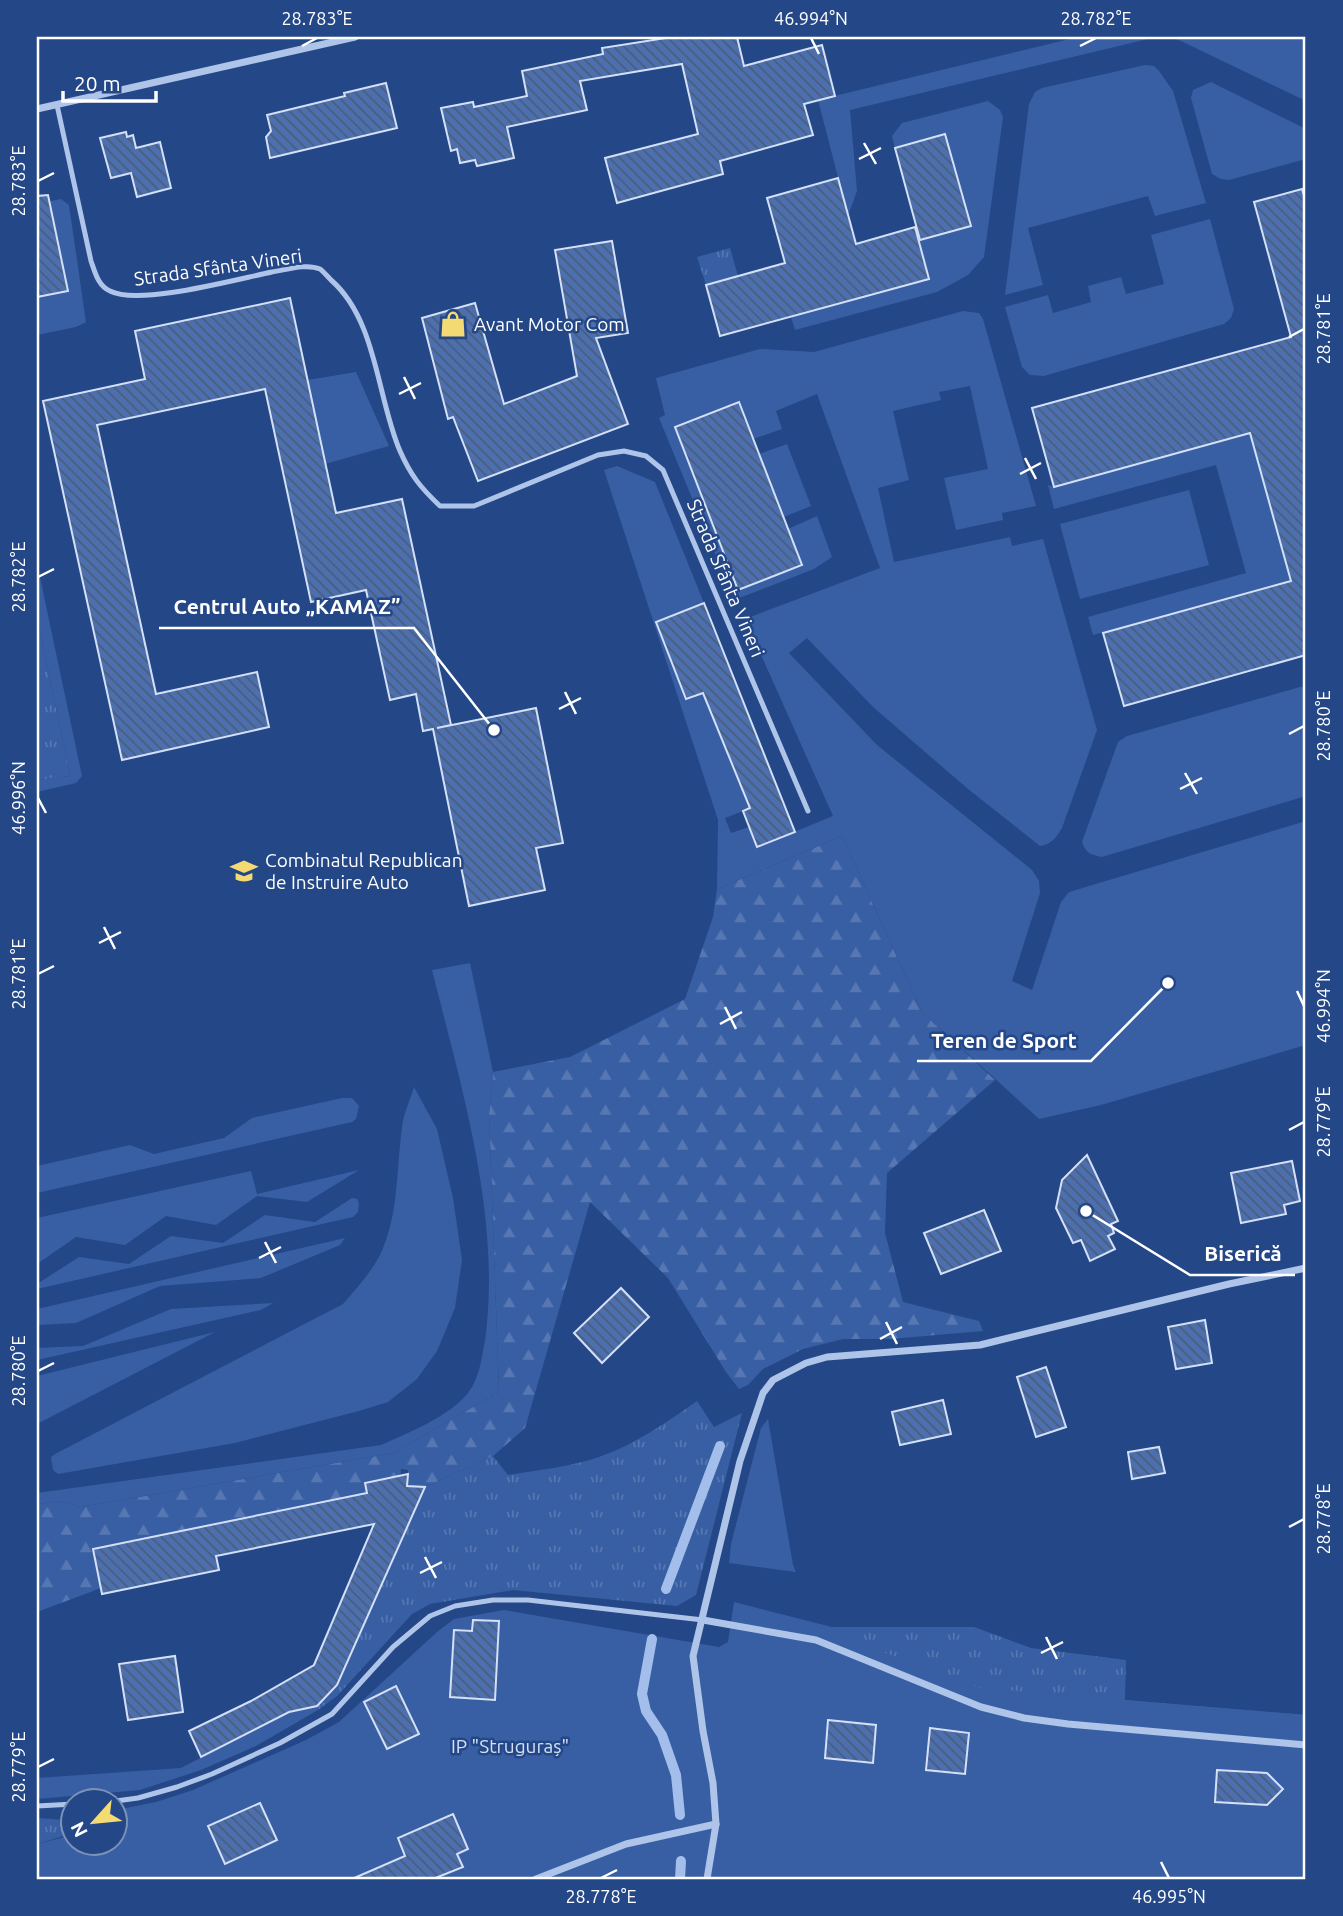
<svg xmlns="http://www.w3.org/2000/svg" width="1343" height="1916" font-family="Ubuntu,sans-serif">
<style>
.grass{fill:url(#grass-tufts)}
.forest{fill:url(#forest-firs)}
.garden{fill:#385fa4}
.lines{fill:none;stroke-linecap:round;stroke-linejoin:round}
.stream{stroke:#a3beea;stroke-width:10}
.building{fill:url(#building-back-hatch);stroke:#d3e0f7;stroke-width:2}
.lane{stroke:#afc4e9;stroke-width:5}
.street{stroke:#afc4e9;stroke-width:7}
.ticks{fill:none;stroke:#fff;stroke-width:2.5}
.labels{text-anchor:middle;stroke-width:5;stroke-linejoin:round;paint-order:stroke}
.street-label{font-size:19px;fill:#fff;stroke:#244787}
.poi-label{font-size:19px;fill:#fff;stroke:#244787;text-anchor:start}
.park-label{font-size:19px;fill:#d3e0f7;stroke:#244787}
.leader{fill:none;stroke:#fff;stroke-width:2.5}
.callout-dot{fill:#fff;stroke:#244787;stroke-width:2.5}
.callout-label{font-size:21px;text-anchor:middle;font-weight:bold;fill:#fff;stroke:#244787;stroke-width:5;stroke-linejoin:round;paint-order:stroke}
.neatline{fill:none;stroke:#fff;stroke-width:2.5}
.ticks-label{font-size:18px;text-anchor:middle;fill:#fff}
</style>
<defs>
<pattern id="grass-tufts" width="24" height="20" patternUnits="userSpaceOnUse" patternTransform="scale(1.75)"><rect width="24" height="20" fill="#385fa4"/><path d="M3 7l-1-3M5 7V3M7 7l1-3M15 17l-1-3M17 17v-4M19 17l1-3" fill="none" stroke="#5677b2"/></pattern>
<pattern id="forest-firs" width="22" height="20" patternUnits="userSpaceOnUse" patternTransform="scale(1.75)"><rect width="22" height="20" fill="#385fa4"/><path d="M5 1l3.5 6h-7zM16 11l3.5 6h-7z" fill="#5677b2"/></pattern>
<pattern id="building-back-hatch" width="6" height="6" patternUnits="userSpaceOnUse" patternTransform="scale(1.75)"><rect width="6" height="6" fill="#4c70af"/><path d="M-1 5l2 2M0 0l6 6M5-1l2 2" fill="none" stroke="#4c5c79"/></pattern>
</defs>
<rect width="100%" height="100%" fill="#244787"/>
<g class="grass">
<polygon points="730,248 738,276 706,285 697,257"/>
<polygon points="37,616 70,776 37,780"/>
<path d="M697,1401L714,1427L742,1413L696,1595L677,1606L513,1590L430,1604L412,1614L337,1696L318,1710L317,1706L337,1685L425,1487L493,1456L508,1475C538,1470 570,1467 599,1457C634,1445 667,1422 697,1401Z"/>
<polygon points="832,1627 974,1627 1031,1648 1126,1660 1125,1700 1306,1715 1037,1713 836,1641"/>
<polygon points="37,1818 65,1820 67,1835 37,1844"/>
</g>
<polygon class="forest" points="842,836 922,1012 995,1080 887,1173 885,1233 903,1302 979,1321 983,1331 890,1339 843,1339 803,1349 763,1369 748,1385 739,1389 726,1372 668,1278 590,1202 525,1428 493,1456 425,1487 407,1486 408,1470 401,1469 400,1483 387,1478 365,1483 367,1493 205,1527 101,1588 37,1612 37,1504 61,1501 81,1507 393,1453 499,1392 489,1113 493,1072 570,1057 685,999 713,917 717,889"/>
<g class="garden">
<polygon points="1078,37 1306,37 1306,101 1181,41 1170,37 1148,39 850,110 857,191 848,216 818,100"/>
<polygon points="1145,65 1154,66 1159,71 1173,91 1206,203 1155,216 1148,196 1028,228 1043,285 1005,295 1029,104 1035,92 1042,88"/>
<polygon points="1211,82 1306,129 1306,159 1229,180 1221,179 1212,174 1191,98 1193,90"/>
<polygon points="988,101 1000,110 1003,117 984,257 968,275 937,292 795,330 791,317 929,279 919,240 971,226 945,135 895,148 892,136 902,123"/>
<polygon points="61,199 69,205 86,322 76,327 37,335 37,297 68,291 56,234 37,238 37,204"/>
<polygon points="1210,219 1234,309 1231,318 1224,324 1044,376 1030,375 1022,367 1005,307 1048,295 1053,313 1091,302 1088,286 1121,277 1126,294 1164,284 1151,235"/>
<path d="M963,311L979,313L983,319L1036,506L1002,513L1003,520L956,530L944,478L988,469L970,386L939,392L941,400L893,411L909,480L878,488L894,562L1010,537L1012,546L1043,539L1097,730L1062,828C1056,838 1052,844 1040,846L968,789L873,707L807,638L789,653L877,745L1032,870L1039,881L1040,893L1012,981L1032,990L1061,902L1069,892L1306,821V1045L1101,1105L1039,1119L922,1012L842,836L717,889L718,820L604,470L617,466L655,482L704,603L657,622L686,699L703,693L744,793L756,806L725,818L731,833L749,827L757,847L833,816L745,619L880,568L817,394L776,411L782,429L753,439L739,402L675,427L737,590L802,566L788,529L817,516L832,557L814,569L734,600L659,418L665,415L656,378L760,349L814,352Z"/>
<polygon points="356,372 389,446 325,464 308,380"/>
<polygon points="1250,433 1291,581 1093,635 1088,617 1246,573 1216,465 1054,509 1048,485 1054,487"/>
<polygon points="787,444 811,506 784,517 759,454"/>
<polygon points="1189,490 1209,565 1080,599 1060,524"/>
<polygon points="37,563 82,776 76,783 37,792 37,780 70,776 37,616"/>
<path d="M1300,687H1306V796L1102,857C1090,855 1086,853 1082,842L1118,742L1127,736Z"/>
<path d="M470,963L493,1072L489,1113L499,1392L393,1453L81,1507L61,1501L37,1504V1493L381,1445C408,1433 450,1416 468,1393C480,1378 483,1352 486,1333C500,1212 461,1086 432,970Z"/>
<path d="M414,1087L437,1129L453,1198L462,1260L455,1308L437,1351L417,1379L388,1402L359,1411L235,1443L58,1474L53,1470L51,1457L57,1453L343,1304C356,1289 369,1275 379,1257C399,1217 396,1171 402,1128C403,1115 410,1100 414,1087Z"/>
<polygon points="342,1098 352,1098 359,1106 356,1119 352,1122 37,1193 37,1166 130,1145 154,1154 224,1138 252,1118"/>
<polygon points="359,1170 307,1202 257,1196 216,1225 166,1216 125,1245 76,1237 37,1264 37,1218 251,1171 257,1194"/>
<polygon points="352,1198 357,1199 359,1203 358,1212 353,1217 37,1289 37,1284 79,1257 129,1264 171,1236 223,1243 265,1215 315,1222"/>
<polygon points="345,1238 340,1245 261,1278 160,1286 76,1323 37,1325 37,1309"/>
<polygon points="273,1303 261,1310 37,1360 37,1348 83,1346 171,1309"/>
<polygon points="215,1332 37,1424 37,1376"/>
<polygon points="768,1419 793,1565 796,1572 729,1563 731,1544 761,1428"/>
<polygon points="734,1602 832,1627 861,1644 981,1688 1306,1715 1306,1879 37,1879 37,1844 73,1835 74,1842 116,1842 116,1810 156,1802 193,1790 306,1740 339,1722 437,1632 454,1619 504,1610 719,1647 728,1642"/>
<polygon points="317,1706 318,1710 256,1746 201,1770 140,1790 37,1799 37,1778 181,1768 289,1712"/>
</g>
<g class="lines">
<g class="stream">
<polyline points="666,1589 720,1446"/>
<polyline points="652,1639 642,1694 646,1711 662,1735 676,1775 680,1815"/>
<polyline points="680,1879 681,1861"/>
</g>
</g>
<g class="building">
<polygon points="672,37 737,37 744,66 822,45 835,96 804,104 813,135 720,161 723,174 617,203 605,158 698,134 682,64 580,81 587,110 507,127 514,158 477,166 475,160 460,163 457,149 451,151 441,108 473,102 474,107 527,96 522,71 603,54 602,48"/>
<polygon points="386,83 397,128 270,158 266,137 271,131 267,115 345,96 344,93"/>
<polygon points="126,132 127,137 133,135 136,148 160,142 171,188 137,197 131,173 111,178 100,138"/>
<polygon points="945,134 971,226 920,240 895,148"/>
<polygon points="838,178 856,244 915,227 929,279 720,336 706,285 785,263 767,198"/>
<polygon points="1302,189 1306,202 1306,655 1124,706 1103,633 1291,581 1250,433 1054,487 1032,408 1291,337 1254,202"/>
<polygon points="48,195 68,291 37,297 37,196"/>
<polygon points="612,241 628,333 596,338 628,424 478,481 453,417 448,419 422,318 475,303 504,404 577,376 555,250"/>
<polygon points="290,298 336,513 402,499 451,725 437,728 536,708 563,843 536,848 545,890 469,906 433,729 423,731 416,694 390,700 366,590 311,602 265,389 97,425 156,694 257,672 269,727 122,760 43,401 145,379 135,331"/>
<polygon points="739,402 802,565 738,590 675,427"/>
<polygon points="704,603 795,832 757,847 743,811 750,808 703,693 686,699 656,622"/>
<polygon points="1087,1155 1118,1221 1111,1224 1114,1233 1108,1236 1115,1249 1090,1261 1081,1240 1073,1243 1056,1208 1062,1180"/>
<polygon points="1292,1161 1300,1201 1284,1205 1286,1214 1241,1223 1231,1173"/>
<polygon points="984,1210 1001,1251 941,1274 924,1233"/>
<polygon points="621,1288 649,1317 602,1363 574,1333"/>
<polygon points="1205,1320 1212,1363 1176,1369 1168,1327"/>
<polygon points="1046,1367 1066,1427 1036,1437 1017,1377"/>
<polygon points="943,1400 951,1434 900,1445 892,1412"/>
<polygon points="1159,1447 1165,1473 1132,1479 1128,1452"/>
<polygon points="408,1474 407,1486 425,1487 337,1685 317,1706 289,1712 201,1757 189,1731 251,1701 314,1665 374,1524 216,1556 219,1570 102,1594 93,1549 367,1493 365,1483"/>
<polygon points="473,1620 499,1621 495,1700 450,1697 454,1630 472,1631"/>
<polygon points="175,1656 183,1712 128,1720 119,1664"/>
<polygon points="396,1686 419,1734 387,1749 364,1702"/>
<polygon points="828,1720 876,1725 873,1763 825,1758"/>
<polygon points="930,1728 969,1733 965,1774 926,1770"/>
<polygon points="1217,1770 1267,1773 1283,1789 1267,1805 1215,1802"/>
<polygon points="260,1803 277,1840 225,1864 208,1826"/>
<polygon points="453,1814 468,1849 457,1854 463,1867 433,1879 352,1879 405,1856 398,1838"/>
</g>
<g class="lines">
<g class="lane">
<path d="M57,105L91,261C95,272 98,286 110,291C139,306 237,279 272,272C286,270 306,263 320,269C323,271 328,277 331,280C377,320 377,398 400,451C411,476 421,488 440,506H474L598,455L624,451L646,456L663,470L808,811"/>
<polyline points="116,1801 138,1798 177,1787 212,1774 280,1743 332,1714 393,1647 430,1616 455,1606 493,1600 528,1600 703,1620"/>
<polyline points="37,1806 74,1804"/>
</g>
<g class="street">
<polyline points="37,109 355,37"/>
<polyline points="703,1620 816,1640 981,1707 1024,1718 1068,1724 1306,1745"/>
<polyline points="536,1879 626,1844 716,1824"/>
<polyline points="707,1879 716,1824 713,1783 703,1731 693,1656 740,1461 763,1393 773,1380 806,1363 827,1357 980,1345 1229,1284 1306,1268"/>
</g>
</g>
<path class="ticks" d="M811,38L819,54M302,46L317,38M1080,46L1096,38M864,143L876,164M859,159L881,148M38,181L54,173M1289,337L1304,329M404,377L415,399M399,394L421,383M1025,458L1036,479M1020,474L1041,463M38,577L54,569M565,692L576,714M559,709L581,698M1289,734L1304,726M1185,773L1197,794M1180,789L1202,778M38,798L46,813M104,927L115,949M99,943L121,932M38,974L54,966M1297,991L1304,1006M725,1007L736,1029M720,1024L742,1012M1289,1130L1304,1122M265,1242L276,1263M259,1258L281,1247M886,1322L897,1344M880,1339L902,1327M38,1371L54,1363M1289,1527L1304,1519M425,1557L436,1578M420,1573L442,1562M1046,1637L1057,1659M1041,1653L1063,1642M38,1767L54,1759M1161,1862L1169,1878M601,1878L617,1870"/>
<defs>
<g id="shop-bare" transform="scale(2.1)"><path d="M-5-2.5h2.3a2.7 3.5 0 0 1 5.4 0H5L5.5 6h-11ZM-1.5-2.5h3a1.5 2.3 0 0 0-3 0Z" fill="#f4da72" stroke="#244787" stroke-width="2.5" paint-order="stroke"/></g>
<g id="school-bare" transform="scale(2.1)"><path d="M0-5L7-2L0 1L-7-2ZM-4 1L0 2.5L4 1V4Q0 6-4 4Z" fill="#f4da72" stroke="#244787" stroke-width="2.5" paint-order="stroke"/></g>
</defs>
<g fill-rule="evenodd">
<use href="#shop-bare" x="453" y="324"/>
<use href="#school-bare" x="244" y="871"/>
</g>
<g class="labels">
<g class="street-label">
<text transform="translate(218 267) rotate(-8)" y="7">Strada Sfânta Vineri</text>
<text transform="translate(726 578) rotate(67)" y="7">Strada Sfânta Vineri</text>
</g>
<g class="poi-label">
<text x="474" y="331">Avant Motor Com</text>
<text x="265" y="867">Combinatul Republican<tspan x="265" dy="22">de Instruire Auto</tspan></text>
</g>
<g class="park-label">
<text x="510" y="1753">IP "Struguraș"</text>
</g>
</g>
<path class="leader" d="M494 730L414 628H159M1168 983L1091 1061H917M1086 1211L1190 1275H1295"/>
<g class="callout-dot">
<circle cx="494" cy="730" r="7"/>
<circle cx="1168" cy="983" r="7"/>
<circle cx="1086" cy="1211" r="7"/>
</g>
<g class="callout-label">
<text x="287" y="614">Centrul Auto „KAMAZ”</text>
<text x="1004" y="1048">Teren de Sport</text>
<text x="1243" y="1261">Biserică</text>
</g>
<rect width="1343" height="1916" fill="none" stroke="#244787" stroke-width="77"/>
<g transform="translate(94 1822) rotate(243)"><circle r="33" fill="#244787" stroke="#7c91b7" stroke-width="2"/>
<path d="M0-5L12 26L0 18L-12 26Z" fill="#f4da72"/>
<text y="-10" font-size="19" font-weight="bold" text-anchor="middle" fill="#ffffff">N</text>
</g>
<path d="M63 91v10h93v-10" fill="none" stroke="#ffffff" stroke-width="3.5"/>
<text x="74" y="91" font-size="21" fill="#ffffff" stroke="#244787" stroke-width="5" paint-order="stroke">20 m</text>
<rect x="38" y="38" width="1266" height="1840" class="neatline"/>
<g class="ticks-label">
<text x="317" y="25">28.783°E</text>
<text x="811" y="25">46.994°N</text>
<text x="1096" y="25">28.782°E</text>
<text transform="translate(19 181) rotate(-90)" y="6">28.783°E</text>
<text transform="translate(1324 329) rotate(-90)" y="6">28.781°E</text>
<text transform="translate(19 577) rotate(-90)" y="6">28.782°E</text>
<text transform="translate(1324 726) rotate(-90)" y="6">28.780°E</text>
<text transform="translate(19 798) rotate(-90)" y="6">46.996°N</text>
<text transform="translate(19 974) rotate(-90)" y="6">28.781°E</text>
<text transform="translate(1324 1006) rotate(-90)" y="6">46.994°N</text>
<text transform="translate(1324 1122) rotate(-90)" y="6">28.779°E</text>
<text transform="translate(19 1371) rotate(-90)" y="6">28.780°E</text>
<text transform="translate(1324 1519) rotate(-90)" y="6">28.778°E</text>
<text transform="translate(19 1767) rotate(-90)" y="6">28.779°E</text>
<text x="601" y="1903">28.778°E</text>
<text x="1169" y="1903">46.995°N</text>
</g>
</svg>
